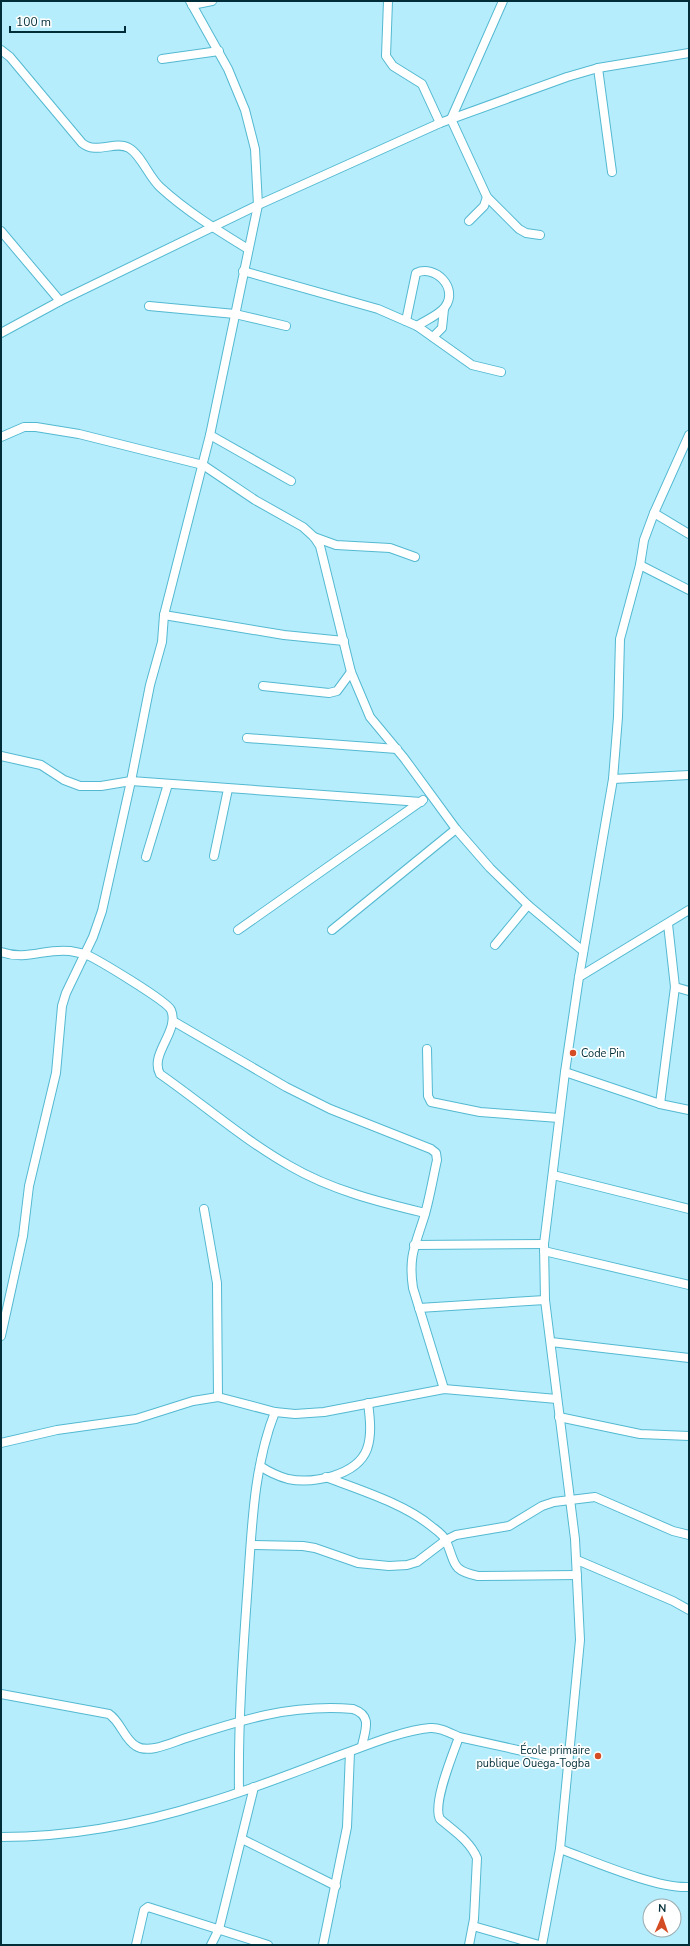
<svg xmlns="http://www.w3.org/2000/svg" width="690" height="1946" font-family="'Nunito Sans',sans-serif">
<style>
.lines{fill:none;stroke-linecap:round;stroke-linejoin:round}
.minor-casing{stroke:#53b9d1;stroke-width:10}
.minor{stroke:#fff;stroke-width:8}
.poi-dot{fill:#d44c24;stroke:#fff;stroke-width:1.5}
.labels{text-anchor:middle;stroke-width:3.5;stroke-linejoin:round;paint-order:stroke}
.poi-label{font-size:11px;fill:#002d37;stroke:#fff;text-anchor:start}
</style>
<rect width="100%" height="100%" fill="#b6edfc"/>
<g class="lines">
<g class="minor-casing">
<g id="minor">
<polyline points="388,1 386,56 393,66 422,84 440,123"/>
<polyline points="503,1 451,119 487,197 519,229 526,233 540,235"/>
<polyline points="192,5 212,1"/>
<path d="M1,50L10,57L82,143C96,155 115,140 129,148C141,155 149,177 160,187C186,211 217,230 248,249"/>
<polyline points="162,59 219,51"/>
<polyline points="598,68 612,172"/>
<polyline points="469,221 484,206 487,197"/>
<polyline points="1,231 60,301"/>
<polyline points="243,271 378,309 417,326 472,365 501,372"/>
<polyline points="149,306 235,314 286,326"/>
<path d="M406,321L416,273C435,264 459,288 445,307C439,315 426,320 417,326"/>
<polyline points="1,333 60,301 258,205 440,123 567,77 598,68 689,53"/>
<polyline points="433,337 442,328 444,309"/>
<polyline points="210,435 291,481"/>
<polyline points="1,437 24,427 36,427 79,434 203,465 255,500 303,527 314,537 320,546 351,672 370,717 404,758 456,829 490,868 528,905 583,951"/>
<polyline points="654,513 689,534"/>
<polyline points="314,537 336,545 390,548 415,557"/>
<polyline points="640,565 689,590"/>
<polyline points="164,615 284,635 344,641"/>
<polyline points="263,686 329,693 337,691 351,672"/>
<polyline points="247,738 397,749"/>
<polyline points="1,756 41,765 64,780 80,786 101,786 131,781 421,802"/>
<polyline points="613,779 689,775"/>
<polyline points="214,856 228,789"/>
<polyline points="146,857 168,784"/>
<polyline points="238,930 423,800"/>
<polyline points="332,930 456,829"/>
<polyline points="495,945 528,905"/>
<path d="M1,952C27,961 45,948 70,951C75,952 80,953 85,954C97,959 167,1001 171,1010C180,1031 149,1054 160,1074C203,1104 244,1140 290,1166C331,1190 379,1202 425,1213"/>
<polyline points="579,977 689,910"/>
<polyline points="675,987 689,991"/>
<path d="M173,1021L286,1087L330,1109L431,1149L436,1153L437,1160C433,1178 430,1196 425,1214C416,1244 408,1255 413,1288L444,1389"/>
<polyline points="427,1049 428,1096 431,1102 480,1112 559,1118"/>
<polyline points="565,1072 660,1104 689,1110"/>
<polyline points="660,1104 675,987 668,924"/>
<polyline points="553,1175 689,1209"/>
<polyline points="204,1209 217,1283 218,1397"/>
<polyline points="414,1245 544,1244"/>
<polyline points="544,1251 689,1285"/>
<polyline points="419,1308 545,1300"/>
<polyline points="1,1336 23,1236 29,1186 56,1073 62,1006 66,993 93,937 102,911 131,781 150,685 162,642 164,615 210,435 258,205 255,149 245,110 228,69 190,1"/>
<polyline points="551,1342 689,1358"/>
<polyline points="559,1417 640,1434 689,1436"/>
<polyline points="1,1443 57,1430 136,1419 193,1401 218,1397 275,1412 295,1414 324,1412 444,1389 557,1399"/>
<path d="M260,1466C269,1472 277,1476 288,1479C312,1484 357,1476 367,1449C372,1435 370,1418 368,1403"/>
<path d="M326,1477C359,1490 403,1503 431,1526C436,1530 444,1535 446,1541C456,1563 450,1570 478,1576L577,1575"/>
<polyline points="251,1545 303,1546 315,1548 358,1563 389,1566 407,1565 417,1562 446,1540 456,1535 509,1526 542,1506 554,1502 595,1497 673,1531 689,1535"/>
<polyline points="577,1560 673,1601 689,1610"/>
<path d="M1,1694L109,1714C121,1722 124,1739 136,1746C148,1754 171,1743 183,1739C241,1720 290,1704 353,1709C373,1716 365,1730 362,1746"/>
<path d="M459,1737C453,1754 432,1804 440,1819C454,1831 470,1841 477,1858L474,1919L469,1945"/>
<path d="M239,1791C238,1721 243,1652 248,1582C252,1525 254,1465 275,1412"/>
<path d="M1,1837C71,1837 140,1824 206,1803C254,1789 300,1770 346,1753C370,1744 405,1730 430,1728C440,1727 450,1733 459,1737L568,1761"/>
<polyline points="242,1839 336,1886"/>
<path d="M560,1849C593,1861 657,1889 689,1887"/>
<polyline points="473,1926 539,1945"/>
<polyline points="136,1945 144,1910 148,1907 268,1945"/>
<polyline points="211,1945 219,1929 254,1787"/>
<polyline points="323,1945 347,1827 350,1752"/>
<polyline points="542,1945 560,1849 580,1640 575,1539 545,1300 544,1244 565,1072 579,977 613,779 618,717 620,639 640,565 644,540 654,513 689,435"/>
</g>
</g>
<use href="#minor" class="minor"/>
</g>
<g class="poi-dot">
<circle cx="573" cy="1053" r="4"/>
<circle cx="598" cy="1756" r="4"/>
</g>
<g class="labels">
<g class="poi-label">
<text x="581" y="1057">Code Pin</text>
<text x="590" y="1754" text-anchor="end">École primaire<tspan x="590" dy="13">publique Ouega-Togba</tspan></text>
</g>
</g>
<rect width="690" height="1946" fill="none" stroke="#002d37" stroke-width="4"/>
<g transform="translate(662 1918) rotate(2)"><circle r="19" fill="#ffffff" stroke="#99abaf"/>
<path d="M0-3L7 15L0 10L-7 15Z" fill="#d44c24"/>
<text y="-6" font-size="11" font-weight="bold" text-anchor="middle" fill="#002d37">N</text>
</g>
<path d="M10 26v6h115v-6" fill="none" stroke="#002d37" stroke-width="2"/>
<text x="16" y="26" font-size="12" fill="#002d37" stroke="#ffffff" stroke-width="3" paint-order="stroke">100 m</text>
</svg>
